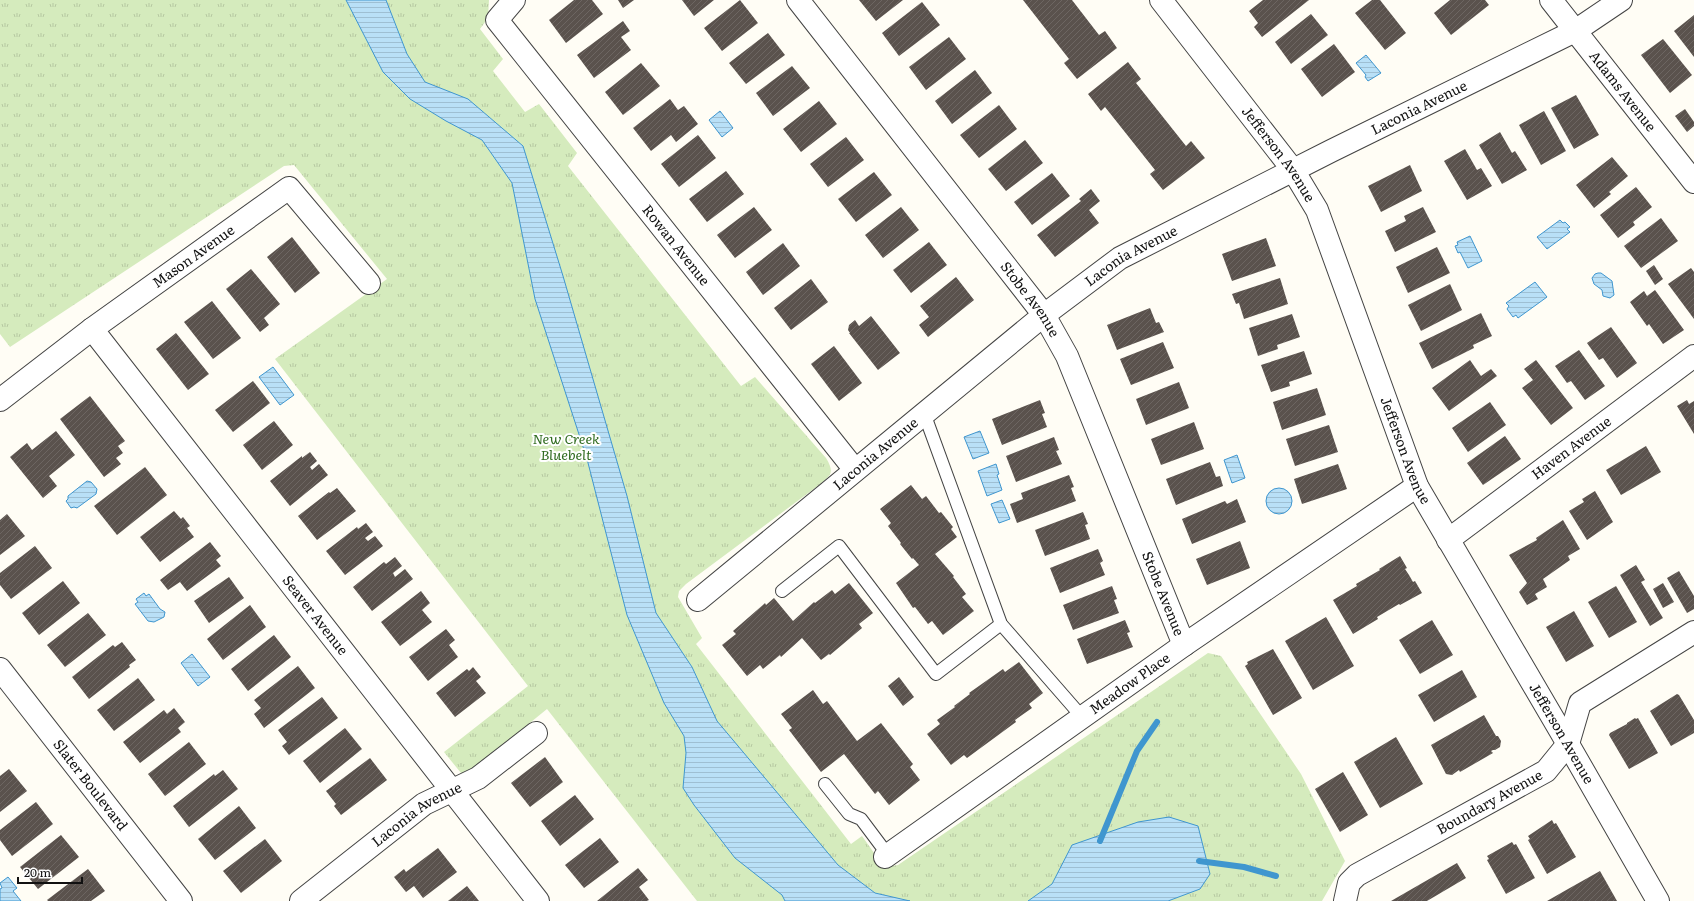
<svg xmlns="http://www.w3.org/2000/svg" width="1694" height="901" font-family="Literata,serif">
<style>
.park{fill:url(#park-tufts)}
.water{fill:url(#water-rules);stroke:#3f96cf}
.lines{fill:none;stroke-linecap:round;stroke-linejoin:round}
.stream{stroke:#3f96cf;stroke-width:6}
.building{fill:url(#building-hatch)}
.service-casing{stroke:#444;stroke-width:14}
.minor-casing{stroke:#444;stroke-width:24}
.service{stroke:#fff;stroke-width:12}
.minor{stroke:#fff;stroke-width:22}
.labels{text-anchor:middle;stroke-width:4;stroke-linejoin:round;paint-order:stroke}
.street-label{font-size:14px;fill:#111;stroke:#fff}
.park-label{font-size:14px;font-style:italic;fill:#2f6b1f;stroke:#fff}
</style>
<defs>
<pattern id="park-tufts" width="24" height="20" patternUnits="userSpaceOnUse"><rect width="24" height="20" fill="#d5ebbd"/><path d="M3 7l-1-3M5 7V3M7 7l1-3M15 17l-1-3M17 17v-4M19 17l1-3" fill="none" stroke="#b6c8a1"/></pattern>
<pattern id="water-rules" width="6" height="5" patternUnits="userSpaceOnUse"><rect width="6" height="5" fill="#b9e0f7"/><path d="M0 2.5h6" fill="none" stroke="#9ebfd3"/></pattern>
<pattern id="building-hatch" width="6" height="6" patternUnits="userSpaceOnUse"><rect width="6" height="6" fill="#5a524d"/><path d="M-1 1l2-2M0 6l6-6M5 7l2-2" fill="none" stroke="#6d6662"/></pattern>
</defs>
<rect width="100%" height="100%" fill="#fffdf5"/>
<path class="park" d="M0,0H489L488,18L480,29L503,59L493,71L525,112L539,104L577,153L568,166L741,386L755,377L826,458C835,473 831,475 819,485L686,584L679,591L678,597L702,638L696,644L851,844L862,836L884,867L898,865L1208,653L1221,656L1301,774L1345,861L1322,901H697L547,709L467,774L461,773L444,752L528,686L275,359L387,279L294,165L284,166L10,347L0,334Z"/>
<g class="water">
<polygon points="346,0 386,0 407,54 425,82 468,99 523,146 563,276 627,496 656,613 692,667 717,721 838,865 875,893 910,901 785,901 782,895 735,858 694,805 683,788 686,753 684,736 664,703 627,615 587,459 535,299 512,183 482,140 446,121 410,99 383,72"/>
<polygon points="1366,55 1381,73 1368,81 1365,77 1366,75 1356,63"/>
<polygon points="720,111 733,128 722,137 709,120"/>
<polygon points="1560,220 1563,223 1565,222 1570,227 1567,229 1570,232 1547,249 1537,237"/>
<polygon points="1470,236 1482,261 1468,268 1460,252 1458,253 1455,246 1458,245 1457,242"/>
<polygon points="1598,273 1601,273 1612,281 1614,295 1610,298 1603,296 1602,290 1594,284 1592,278 1595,274"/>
<polygon points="1535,282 1547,297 1518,318 1516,315 1513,317 1507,309 1509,306 1506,303"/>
<polygon points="273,367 294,395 280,405 259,377"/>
<polygon points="980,431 989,453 973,459 964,437"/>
<polygon points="1237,455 1245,478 1232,483 1224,460"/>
<polygon points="996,464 999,474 997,475 1002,490 987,496 978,471"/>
<polygon points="87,481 91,482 97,489 96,494 77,508 74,507 71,508 66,501 68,499 68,496"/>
<circle cx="1279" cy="501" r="13"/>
<polygon points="1002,500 1010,519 999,523 991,504"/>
<polygon points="144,593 146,596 149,594 160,609 165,612 164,617 154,622 148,621 135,604 138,602 136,599"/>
<polygon points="192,654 210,677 198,686 181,663"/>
<polygon points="1169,817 1198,826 1210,874 1200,889 1168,901 1028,901 1052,884 1072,845 1138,822"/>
<polygon points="8,877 17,888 13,891 21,901 0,901 0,889 2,888 0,883"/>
</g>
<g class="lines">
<g class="stream">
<polyline points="1100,841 1137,751 1157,722"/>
<polyline points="1199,861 1244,867 1276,876"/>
</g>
</g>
<g class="building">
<polygon points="574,0 592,0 603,14 566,43 549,20"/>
<polygon points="618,0 634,0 623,8"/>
<polygon points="682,0 714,0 694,16"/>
<polygon points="740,0 758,23 722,51 704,28"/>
<polygon points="859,0 903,0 876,21"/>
<polygon points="1023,0 1072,0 1099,35 1105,31 1117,48 1077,79 1064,63 1069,59"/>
<polygon points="1263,0 1309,0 1262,37 1254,27 1258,23 1249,11"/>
<polygon points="1372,0 1380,0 1406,33 1385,50 1355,13"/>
<polygon points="1450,0 1485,0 1489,5 1451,35 1434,13"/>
<polygon points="922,2 940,25 899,56 882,33"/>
<polygon points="1311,14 1328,35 1291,64 1275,42"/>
<polygon points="1694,15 1694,57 1674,31"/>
<polygon points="623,21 630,31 621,37 631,50 594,78 577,55"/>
<polygon points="768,33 785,55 746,84 729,63"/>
<polygon points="949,37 966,59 926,90 909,67"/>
<polygon points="1663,39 1692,75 1670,93 1641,55"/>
<polygon points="1334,44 1355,72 1322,97 1301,69"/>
<polygon points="1128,62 1141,79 1136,83 1186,146 1191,141 1205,158 1163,190 1150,174 1155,170 1105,107 1101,111 1088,94"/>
<polygon points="641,63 660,86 623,115 605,92"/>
<polygon points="792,66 810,88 773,116 756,93"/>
<polygon points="975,70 992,93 952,124 935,101"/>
<polygon points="1576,95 1599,135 1574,149 1551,108"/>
<polygon points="670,99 678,110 684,106 698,124 676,142 671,135 651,151 633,128"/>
<polygon points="819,101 837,124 801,152 783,129"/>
<polygon points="999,105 1017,129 979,158 960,135"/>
<polygon points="1685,109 1694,122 1694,126 1687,132 1675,116"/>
<polygon points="1544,111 1566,151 1541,165 1519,125"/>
<polygon points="1500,132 1512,153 1515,151 1527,170 1502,184 1479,145"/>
<polygon points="698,135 716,158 679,187 661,164"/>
<polygon points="846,137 864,160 828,187 810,164"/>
<polygon points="1025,140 1043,163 1006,191 988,169"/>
<polygon points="1465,149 1477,170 1481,168 1492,186 1467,200 1444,161"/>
<polygon points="1612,157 1628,176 1609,192 1611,194 1594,208 1576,185"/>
<polygon points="1410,165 1422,191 1381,212 1368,186"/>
<polygon points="726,171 744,194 707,222 689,199"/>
<polygon points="874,172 892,195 856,222 838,199"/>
<polygon points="1052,173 1070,196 1032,225 1014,202"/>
<polygon points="1636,187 1652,207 1633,222 1635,225 1618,238 1600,215"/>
<polygon points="1091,189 1100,201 1089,210 1099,223 1055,257 1037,235 1081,201 1079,199"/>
<polygon points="754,207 772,230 735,258 717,235"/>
<polygon points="901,207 919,230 883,258 865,235"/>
<polygon points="1423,207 1436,232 1395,252 1385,231 1406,221 1404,216"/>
<polygon points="1661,218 1678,241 1641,268 1624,246"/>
<polygon points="292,237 320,273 295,293 267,257"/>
<polygon points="1266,238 1276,266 1232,281 1222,254"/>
<polygon points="929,242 947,265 911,293 893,270"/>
<polygon points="783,243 800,266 763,295 746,272"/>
<polygon points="1437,247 1450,273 1408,293 1396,267"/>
<polygon points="1654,265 1663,279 1655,285 1646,271"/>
<polygon points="1691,268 1694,272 1694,319 1668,284"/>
<polygon points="251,269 280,304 264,318 269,325 260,332 226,289"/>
<polygon points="956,277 974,300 928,337 919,325 929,317 920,306"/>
<polygon points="1280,278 1288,304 1244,319 1239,303 1236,304 1232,294"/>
<polygon points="811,279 828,302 791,330 774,308"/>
<polygon points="1450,284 1462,310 1421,331 1408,305"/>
<polygon points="1655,290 1684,330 1663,344 1649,324 1647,326 1630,302 1644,291 1647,296"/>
<polygon points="212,301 241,338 213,359 184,322"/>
<polygon points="1150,308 1156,323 1159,322 1164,332 1117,350 1107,325"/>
<polygon points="1481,313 1492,336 1473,345 1474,348 1432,369 1419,343"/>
<polygon points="1292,314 1300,337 1277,345 1278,349 1258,356 1249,328"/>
<polygon points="871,316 900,353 878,370 849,333 850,333 848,330 849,325 855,320 859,326"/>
<polygon points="1611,327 1637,363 1617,378 1603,358 1599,360 1587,343"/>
<polygon points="176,333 209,374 188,390 156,349"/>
<polygon points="1163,342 1174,368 1131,385 1120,359"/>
<polygon points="834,346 862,383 839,401 811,364"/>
<polygon points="1579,350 1605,386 1585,400 1571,381 1567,383 1555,366"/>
<polygon points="1304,351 1312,374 1289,382 1290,386 1271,392 1261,365"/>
<polygon points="1470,360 1481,376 1491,369 1497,376 1449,411 1432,388"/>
<polygon points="1536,360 1573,408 1551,425 1522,388 1533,380 1524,369"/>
<polygon points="253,381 270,403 233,432 215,410"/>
<polygon points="1179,382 1189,408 1146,425 1136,399"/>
<polygon points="1317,388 1326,415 1282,430 1273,402"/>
<polygon points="90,396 125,441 118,446 123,453 116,458 121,464 104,477 60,419"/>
<polygon points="1040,400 1045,413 1042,414 1047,427 1002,445 992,419"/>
<polygon points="1687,400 1689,404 1694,401 1694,434 1677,406"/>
<polygon points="1490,402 1506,425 1468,452 1452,428"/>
<polygon points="274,421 293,445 262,470 243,445"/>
<polygon points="1194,422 1204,449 1161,465 1151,439"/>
<polygon points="1329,425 1338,452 1295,466 1286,439"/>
<polygon points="56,431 75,455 49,476 57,486 43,498 10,457 27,443 32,450"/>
<polygon points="1505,436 1521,459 1483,485 1467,463"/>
<polygon points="1054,437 1059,450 1056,451 1062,464 1016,482 1006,456"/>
<polygon points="1646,446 1661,472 1621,495 1606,470"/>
<polygon points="310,452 317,461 310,467 312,470 319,464 328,475 290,506 270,481 302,456 302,458"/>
<polygon points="1210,462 1216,477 1220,476 1223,486 1176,505 1166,479"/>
<polygon points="1338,464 1347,489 1302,504 1294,479"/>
<polygon points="145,467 167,495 117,535 94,506"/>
<polygon points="1069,475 1074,487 1071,488 1076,501 1017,523 1010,504 1023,499 1021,493"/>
<polygon points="911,485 922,499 926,496 939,513 941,512 953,527 951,529 957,537 935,554 954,576 953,577 966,594 962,597 974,611 943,635 932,621 928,624 915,607 913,608 896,583 919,565 913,558 912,559 900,544 901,543 888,526 891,523 880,509"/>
<polygon points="337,488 356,511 317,540 298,516 329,492 330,493"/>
<polygon points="1595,491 1613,522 1587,540 1569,511 1584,502 1582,499"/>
<polygon points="1237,499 1246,522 1192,544 1182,519 1225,501 1227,504"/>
<polygon points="174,511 181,519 183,517 190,526 187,528 194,537 160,562 140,537"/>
<polygon points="1083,512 1088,524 1085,525 1090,539 1045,556 1035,530"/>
<polygon points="7,514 25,536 0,555 0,520"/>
<polygon points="1563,520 1580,549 1568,556 1570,560 1543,579 1547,587 1535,594 1538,599 1527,605 1519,592 1527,583 1509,555 1537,540 1536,538"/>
<polygon points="366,523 373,532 365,538 368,541 375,536 383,546 345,575 326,551 357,527 358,529"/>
<polygon points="1240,541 1250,568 1207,585 1196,559"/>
<polygon points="210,542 221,556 216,560 221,566 187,591 180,582 168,590 160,580"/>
<polygon points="35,546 52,568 11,599 0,585 0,573"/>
<polygon points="1098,549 1103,561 1100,563 1105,575 1060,593 1050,568"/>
<polygon points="1400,556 1407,568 1405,569 1409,575 1413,582 1415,581 1422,593 1400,605 1399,604 1377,617 1378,619 1353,634 1333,600 1357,586 1356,584 1380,570 1379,569"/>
<polygon points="395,557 402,566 393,573 395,577 405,569 413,579 372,611 353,587 384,562 386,564"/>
<polygon points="1636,565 1645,580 1641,582 1663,618 1650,626 1620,575"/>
<polygon points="1679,571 1694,596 1694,609 1687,613 1667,578"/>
<polygon points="229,577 244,598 209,623 194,601"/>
<polygon points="63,581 80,603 39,635 22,613"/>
<polygon points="849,583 873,613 859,624 862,628 830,655 829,654 821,660 802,638 781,657 780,655 763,669 760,665 747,676 722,645 736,634 733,631 765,603 766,605 774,598 793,621 814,602 815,603 832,590 835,594"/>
<polygon points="1663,583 1674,602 1663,608 1653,589"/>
<polygon points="1112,586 1117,599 1114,600 1119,613 1073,630 1063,605"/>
<polygon points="1616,586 1637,622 1609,638 1588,602"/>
<polygon points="421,591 430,603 422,610 432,622 400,646 381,622"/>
<polygon points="250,605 266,627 223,660 207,639"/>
<polygon points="1574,611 1594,646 1566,662 1546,627"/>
<polygon points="88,613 106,635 65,667 47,645"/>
<polygon points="1326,617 1354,666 1313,690 1285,641"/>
<polygon points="1125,620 1130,632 1127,633 1133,647 1087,664 1077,639"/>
<polygon points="1432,620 1453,655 1420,674 1399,640"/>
<polygon points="446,629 455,640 449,645 458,657 428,681 409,657"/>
<polygon points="274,635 291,657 248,691 231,669"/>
<polygon points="122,642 136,660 129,665 130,667 89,699 72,677 113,645 115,647"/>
<polygon points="1273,649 1302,698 1273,715 1245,666 1248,664 1247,662"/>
<polygon points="1019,662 1043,693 1029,704 1032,708 1015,720 1016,722 967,758 964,755 951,765 927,734 940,724 937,720 955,707 954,706 970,694 969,693 1003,669 1005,672"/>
<polygon points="298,666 315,688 264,728 254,714 261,708 254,700"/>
<polygon points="473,667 481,677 476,681 486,693 455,717 436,693 467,669 469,671"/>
<polygon points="1462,670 1477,697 1434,722 1418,695"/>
<polygon points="899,677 914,697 903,706 888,686"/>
<polygon points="138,678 155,700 114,731 97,710"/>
<polygon points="813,690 823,704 827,701 857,741 881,723 913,764 910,767 920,780 889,805 878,791 875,794 844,754 821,772 789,730 792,728 781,714"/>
<polygon points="1677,694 1679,695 1694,720 1694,733 1671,746 1650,711"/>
<polygon points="322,697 338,718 289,755 282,746 287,742 278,730"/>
<polygon points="174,708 185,722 178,728 181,732 140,763 123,742 164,710 167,714"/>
<polygon points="1484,715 1496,736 1498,736 1501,741 1500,747 1495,750 1493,750 1491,751 1493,753 1460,772 1459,770 1452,775 1446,774 1431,745"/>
<polygon points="1635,718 1636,719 1638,718 1658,753 1629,769 1609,735 1610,733 1627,724 1627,723"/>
<polygon points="345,728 362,749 320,783 303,761"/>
<polygon points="1396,737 1423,784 1380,808 1354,762"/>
<polygon points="189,742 206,764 165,796 148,774"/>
<polygon points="545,757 563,782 530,807 511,783"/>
<polygon points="370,758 387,780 341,815 334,806 336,804 326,791"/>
<polygon points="9,769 27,791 0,812 0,776"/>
<polygon points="223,770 238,789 189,827 173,806 214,774 215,776"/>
<polygon points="1343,772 1368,815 1340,832 1315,789"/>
<polygon points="575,795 594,819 560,846 541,821"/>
<polygon points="36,802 53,824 12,856 0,840 0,830"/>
<polygon points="239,806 256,828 215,860 198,839"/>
<polygon points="1552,820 1554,824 1556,823 1576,857 1547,874 1528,840 1530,839 1528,836"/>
<polygon points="61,835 79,857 38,889 20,867"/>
<polygon points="600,838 619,862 584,888 565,865"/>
<polygon points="265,839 282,861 241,893 223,871"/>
<polygon points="1512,842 1514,845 1516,844 1535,878 1506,894 1487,860 1489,859 1487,856"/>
<polygon points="438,848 457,872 423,898 414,886 406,892 394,877 404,869 406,872"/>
<polygon points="1457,863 1466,878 1427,901 1391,901"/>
<polygon points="638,868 648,880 639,887 649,900 647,901 597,901"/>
<polygon points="88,869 105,891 91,901 48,901 47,900"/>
<polygon points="1600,871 1617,901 1547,901 1568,889"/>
<polygon points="467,886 479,901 448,901"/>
</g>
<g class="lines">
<g class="service-casing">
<g id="service">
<polyline points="924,413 1001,624 1083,718"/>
<polyline points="782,591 839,546 936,674 1001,624"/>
<polyline points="825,784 849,814 861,819 888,855"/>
</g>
</g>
<g class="minor-casing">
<g id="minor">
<path id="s1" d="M514,0L497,20L855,470"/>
<path id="s2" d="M798,0L1044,315L1067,356L1184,645"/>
<path id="s3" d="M1161,0L1293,170L1317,210L1417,486L1568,744L1658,901"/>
<path id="s4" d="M1551,0L1694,182"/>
<path id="s5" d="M92,329L538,901"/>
<path id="s6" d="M0,400L92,329L289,188L369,283"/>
<path id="s7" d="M1448,540L1694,356"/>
<path id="s8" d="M698,600L1044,315L1120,258L1331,151L1575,31L1621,0"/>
<path id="s9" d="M0,669L181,901"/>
<path id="s10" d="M885,857L1184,645L1417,486"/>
<path id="s11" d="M301,901L424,804L478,778L536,733"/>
<path id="s12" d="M1345,901L1349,883L1357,875L1546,771L1568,744L1580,703L1694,632"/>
</g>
</g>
<use href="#service" class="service"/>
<use href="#minor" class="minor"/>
</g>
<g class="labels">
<g class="street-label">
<text dy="5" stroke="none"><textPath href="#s4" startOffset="116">Adams Avenue</textPath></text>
<text dy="5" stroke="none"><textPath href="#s8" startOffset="878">Laconia Avenue</textPath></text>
<text dy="5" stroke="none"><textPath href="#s3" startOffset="194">Jefferson Avenue</textPath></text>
<text dy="5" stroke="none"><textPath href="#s1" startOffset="314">Rowan Avenue</textPath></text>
<text dy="5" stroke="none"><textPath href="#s6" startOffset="241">Mason Avenue</textPath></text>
<text dy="5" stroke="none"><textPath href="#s8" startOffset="554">Laconia Avenue</textPath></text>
<text dy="5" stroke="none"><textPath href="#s2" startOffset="379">Stobe Avenue</textPath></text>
<text dy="5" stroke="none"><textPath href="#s7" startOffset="154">Haven Avenue</textPath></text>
<text dy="5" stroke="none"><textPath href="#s3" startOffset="518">Jefferson Avenue</textPath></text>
<text dy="5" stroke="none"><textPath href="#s8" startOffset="230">Laconia Avenue</textPath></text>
<text dy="5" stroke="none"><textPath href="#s2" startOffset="703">Stobe Avenue</textPath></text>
<text dy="5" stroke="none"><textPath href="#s5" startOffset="363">Seaver Avenue</textPath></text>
<text dy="5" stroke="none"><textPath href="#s10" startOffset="300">Meadow Place</textPath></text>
<text dy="5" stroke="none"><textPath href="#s3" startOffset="842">Jefferson Avenue</textPath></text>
<text dy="5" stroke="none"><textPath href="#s9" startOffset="147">Slater Boulevard</textPath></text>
<text dy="5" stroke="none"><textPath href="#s12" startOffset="181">Boundary Avenue</textPath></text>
<text dy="5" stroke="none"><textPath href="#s11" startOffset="145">Laconia Avenue</textPath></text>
</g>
<g class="park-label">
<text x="566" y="444">New Creek<tspan x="566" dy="16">Bluebelt</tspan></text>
</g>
</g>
<path d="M18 877v6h64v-6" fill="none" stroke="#111111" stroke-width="2"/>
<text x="24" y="877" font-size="12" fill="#111111" stroke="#ffffff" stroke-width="3" paint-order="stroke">20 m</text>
</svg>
